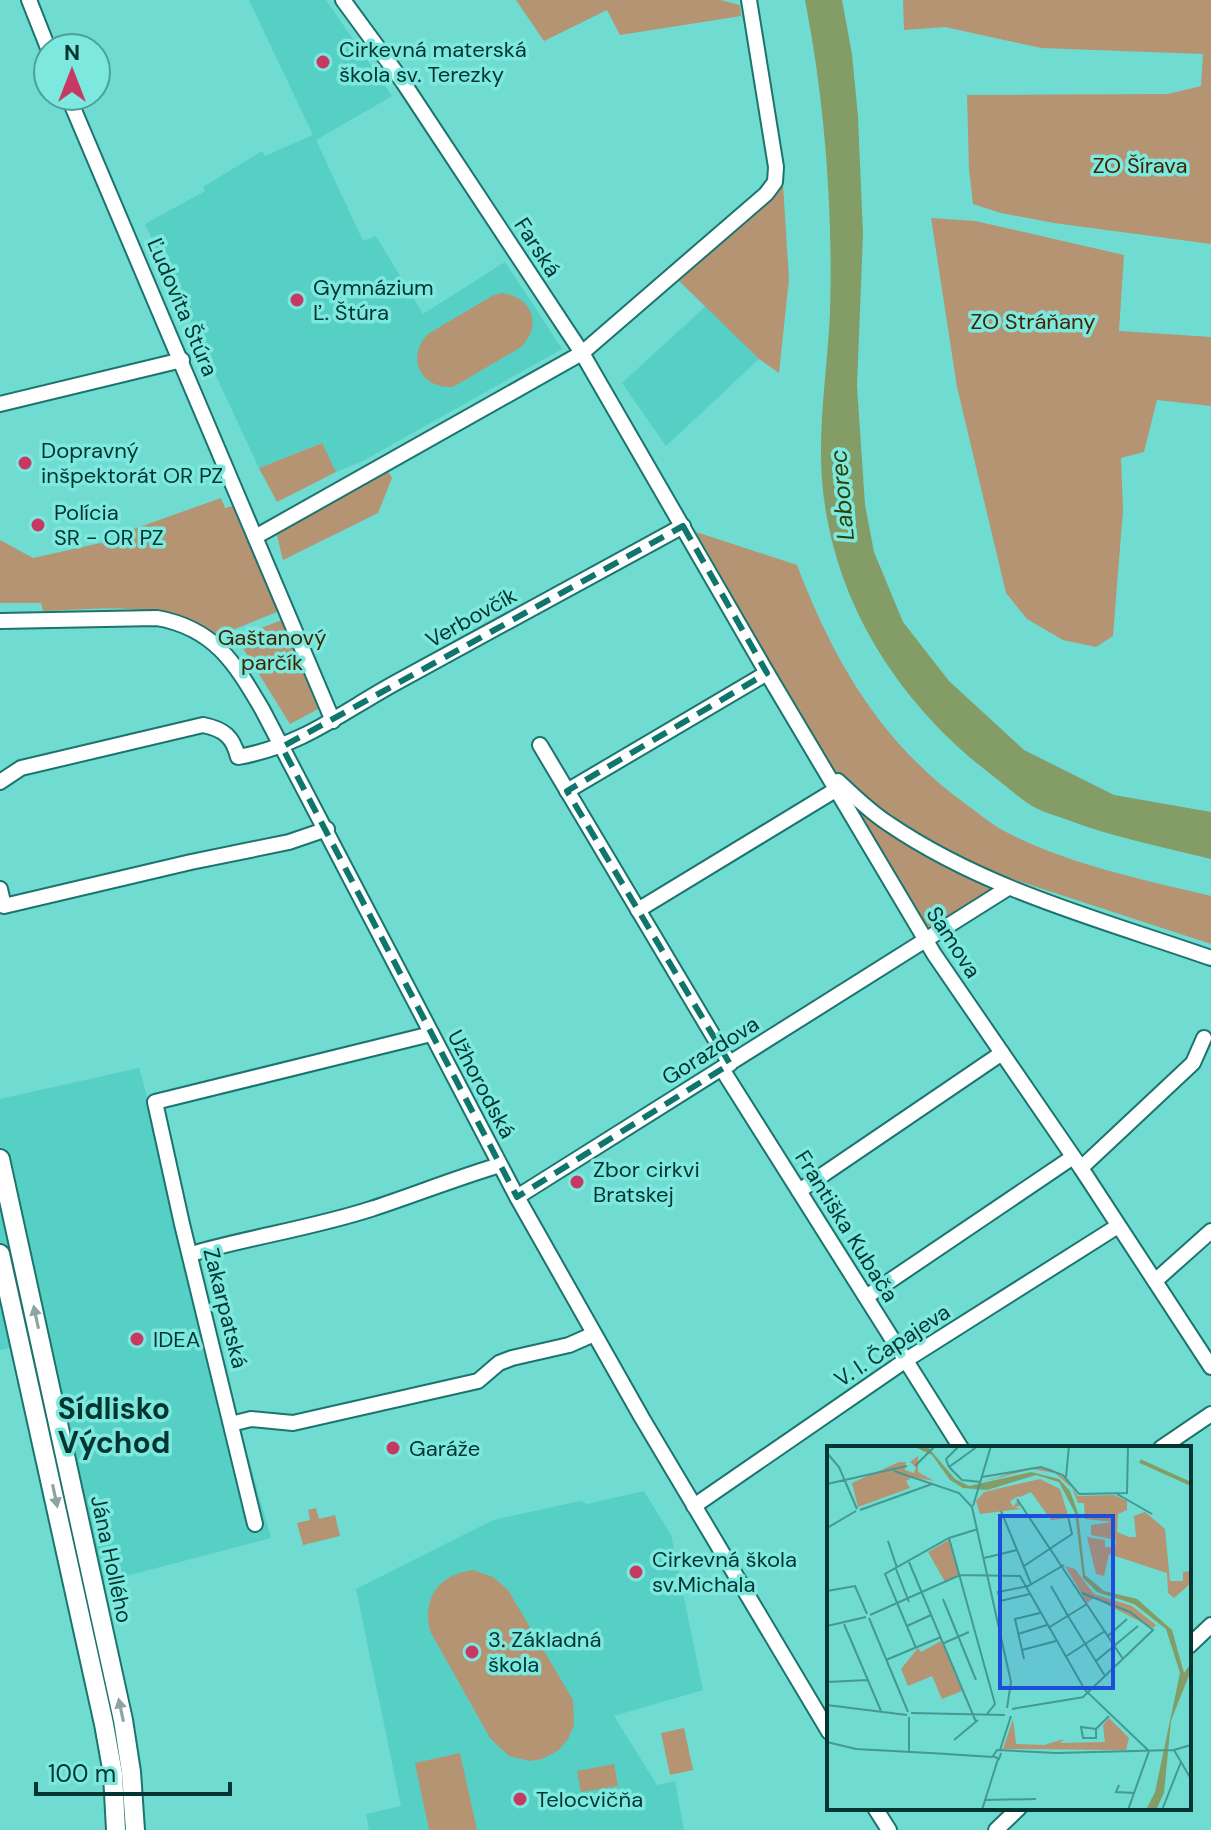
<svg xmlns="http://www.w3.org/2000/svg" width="1211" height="1830" font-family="'DM Sans',sans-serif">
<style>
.built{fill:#56cfc5}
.green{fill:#b49473}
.water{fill:#849c66}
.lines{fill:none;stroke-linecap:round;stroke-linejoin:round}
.minor-casing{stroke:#1c746e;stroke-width:18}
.tertiary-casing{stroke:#1c746e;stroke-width:22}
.minor{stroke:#fff;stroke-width:14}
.tertiary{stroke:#fff;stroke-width:18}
.oneway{fill:#8da4a2}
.marked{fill:none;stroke:#0f766e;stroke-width:6;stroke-dasharray:16 10;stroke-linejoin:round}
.poi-dot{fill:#c73962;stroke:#7de8de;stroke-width:3}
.labels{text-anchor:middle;stroke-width:7;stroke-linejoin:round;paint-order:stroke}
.poi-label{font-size:22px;fill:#023531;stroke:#7de8de;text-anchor:start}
.park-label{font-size:22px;fill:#412400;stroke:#7de8de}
.street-label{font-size:22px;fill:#023531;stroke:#7de8de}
.water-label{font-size:24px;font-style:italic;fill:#2d4203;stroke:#7de8de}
.district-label{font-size:30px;font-weight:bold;fill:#023531;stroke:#7de8de}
.inset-river{fill:none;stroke:#849c66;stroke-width:4}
.inset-road{fill:none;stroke:#449991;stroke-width:2}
.view{fill:#1d4ed8;fill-opacity:0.15;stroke:#1d4ed8;stroke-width:4}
.inset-edge{fill:none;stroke:#023531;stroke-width:4}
</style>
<rect width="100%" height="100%" fill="#70dbd1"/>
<g class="built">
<polygon points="249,0 326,0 392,96 316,140 363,241 376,236 423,314 505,262 562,349 361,462 336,472 321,443 259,468 145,224 205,191 203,187 262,151 265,156 313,135"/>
<polygon points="706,306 759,359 666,446 622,383"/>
<polygon points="139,1068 271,1538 103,1582 50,1340 0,1350 0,1099"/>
<polygon points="644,1491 671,1535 703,1690 614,1716 657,1785 675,1781 684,1830 369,1830 366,1814 401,1806 356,1589 493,1520 580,1501 587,1504"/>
</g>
<g class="green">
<polygon points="516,0 720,0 740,5 741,16 620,35 607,10 544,41"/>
<polygon points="903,0 1211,0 1211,244 1054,223 1001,213 973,204 969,169 967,95 1168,94 1201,86 1203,54 1041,48 945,27 904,30"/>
<polygon points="783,185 789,279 779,373 759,359 676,278"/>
<polygon points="931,218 975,221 1124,255 1119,331 1211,337 1211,406 1157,400 1144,452 1121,458 1123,510 1113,636 1096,647 1063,640 1027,619 1006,593 957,387"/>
<path d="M501,293C532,296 543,325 521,347L453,387C421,389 405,358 428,334L492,296Z"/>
<polygon points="322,443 336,472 277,502 259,468"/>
<polygon points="388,471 392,478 378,513 283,560 276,531"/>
<path d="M221,498L225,508L236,505L277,612L218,636C154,600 113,609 43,611L41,603H0V540L33,558L128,537L131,530Z"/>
<path d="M696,532L797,565C834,662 881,743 967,805C978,813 990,823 1002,830C1066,864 1140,879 1211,896V944L1009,878L928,930L817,744Z"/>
<polygon points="285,619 320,708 290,724 236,637"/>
<polygon points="316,1508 319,1519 335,1515 340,1536 303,1545 297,1523 310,1520 308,1510"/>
<path d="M473,1570L493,1577L508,1590L573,1700L574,1725L568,1739L559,1750L542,1759L530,1761L509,1756L490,1738L430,1631C422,1597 439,1575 473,1570Z"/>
<polygon points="684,1728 693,1770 670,1775 661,1733"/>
<polygon points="460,1753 477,1830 429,1830 415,1763"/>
<polygon points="614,1764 618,1786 581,1792 577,1771"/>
</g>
<path class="water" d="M805,0H842L852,54L858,117L863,234L857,386L865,505L874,552L903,622L949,681L1024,750L1114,795L1211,812V859C1162,847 1113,837 1065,819C1055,815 1042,812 1032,806C1018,797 1006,786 993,776C908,711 844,620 826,512C814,446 827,379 830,313C833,209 825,102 805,0Z"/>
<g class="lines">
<g class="minor-casing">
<g id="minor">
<polyline points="29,0 48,48"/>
<polyline points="343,0 403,82 582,353 767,673 934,954 1081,1168 1211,1367"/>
<polyline points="68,96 333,721"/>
<polyline points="0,404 182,360"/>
<polyline points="257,536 582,353 766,194 775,182 776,167 749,0"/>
<path d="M0,621L157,618C214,628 235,663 262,709L517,1197L642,1418L829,1732"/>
<polyline points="540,745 730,1064"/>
<path d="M838,781C854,796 870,812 889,824C986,890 1102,920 1211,958"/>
<path d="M0,782L21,768L203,725C224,729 233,737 238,757C302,746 342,712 397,682C493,630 588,578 683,526"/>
<polyline points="567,791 767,673"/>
<polyline points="0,889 4,906 191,862 289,842 327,829"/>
<polyline points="638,910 837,789"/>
<polyline points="722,1069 961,1448"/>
<polyline points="1081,1168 1193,1063 1204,1038"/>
<polyline points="799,1191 1002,1053"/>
<polyline points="517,1197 1008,888"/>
<path d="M191,1254C250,1237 312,1228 371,1209C414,1195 456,1178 500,1165"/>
<polyline points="1155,1281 1211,1231"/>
<polyline points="866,1297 1073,1157"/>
<polyline points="231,1424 251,1419 293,1423 478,1381 499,1363 512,1358 569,1345 594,1334"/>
<polyline points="1161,1448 1211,1414"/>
<polyline points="694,1506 906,1360 1118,1226"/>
<polyline points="255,1524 182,1224 155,1102 431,1034"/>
<polyline points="1189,1646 1211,1625"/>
<polyline points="875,1808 889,1830"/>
<polyline points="996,1830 1019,1808"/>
</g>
</g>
<g class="tertiary-casing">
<g id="tertiary">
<polyline points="0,1159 123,1720 131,1772 135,1830"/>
<polyline points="0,1254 104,1724 113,1774 116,1830"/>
</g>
</g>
<use href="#minor" class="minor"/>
<use href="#tertiary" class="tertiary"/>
</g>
<defs><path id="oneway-solid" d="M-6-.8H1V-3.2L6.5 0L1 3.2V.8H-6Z" transform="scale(2)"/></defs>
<g class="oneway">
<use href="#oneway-solid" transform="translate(36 1317) rotate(-102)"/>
<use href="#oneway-solid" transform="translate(55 1496) rotate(78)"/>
<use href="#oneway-solid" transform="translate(121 1710) rotate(-102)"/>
</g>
<path class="marked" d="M683,526L767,673L567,791L730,1064L517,1197L282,747Z"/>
<g class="poi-dot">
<circle cx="323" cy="62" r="8"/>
<circle cx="297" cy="300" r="8"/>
<circle cx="25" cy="463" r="8"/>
<circle cx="38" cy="525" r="8"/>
<circle cx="577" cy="1182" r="8"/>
<circle cx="137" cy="1339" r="8"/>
<circle cx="393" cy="1448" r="8"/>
<circle cx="636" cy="1572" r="8"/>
<circle cx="472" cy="1652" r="8"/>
<circle cx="520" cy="1799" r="8"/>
</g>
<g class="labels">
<g class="poi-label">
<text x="339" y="57">Cirkevná materská<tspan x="339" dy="25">škola sv. Terezky</tspan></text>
<text x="313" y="295">Gymnázium<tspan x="313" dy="25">Ľ. Štúra</tspan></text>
<text x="41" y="458">Dopravný<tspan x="41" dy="25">inšpektorát OR PZ</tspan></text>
<text x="54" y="520">Polícia<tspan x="54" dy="25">SR - OR PZ</tspan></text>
<text x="593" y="1177">Zbor cirkvi<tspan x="593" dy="25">Bratskej</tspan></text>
<text x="153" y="1347">IDEA</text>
<text x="409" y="1456">Garáže</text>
<text x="652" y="1567">Cirkevná škola<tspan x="652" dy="25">sv.Michala</tspan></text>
<text x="488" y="1647">3. Základná<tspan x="488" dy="25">škola</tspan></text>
<text x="536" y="1807">Telocvičňa</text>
</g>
<g class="park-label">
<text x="1140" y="173">ZO Šírava</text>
<text x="1033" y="329">ZO Stráňany</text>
<text x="272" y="645">Gaštanový<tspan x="272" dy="25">parčík</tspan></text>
</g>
<g class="street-label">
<text transform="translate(538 247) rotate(57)" y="8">Farská</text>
<text transform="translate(183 307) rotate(67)" y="8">Ľudovíta Štúra</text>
<text transform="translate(471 617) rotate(-29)" y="8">Verbovčík</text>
<text transform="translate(954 942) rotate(57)" y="8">Samova</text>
<text transform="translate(710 1050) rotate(-32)" y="8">Gorazdova</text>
<text transform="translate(482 1084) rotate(62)" y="8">Užhorodská</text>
<text transform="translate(847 1226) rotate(58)" y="8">Františka Kubača</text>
<text transform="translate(226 1308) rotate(76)" y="8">Zakarpatská</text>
<text transform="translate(892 1345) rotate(-33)" y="8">V. I. Čapajeva</text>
<text transform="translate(112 1559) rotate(78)" y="8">Jána Hollého</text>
</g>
<g class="water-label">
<text transform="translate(842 495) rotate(-95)" y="8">Laborec</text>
</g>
<g class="district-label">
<text x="114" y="1419">Sídlisko<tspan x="114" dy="34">Východ</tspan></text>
</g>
</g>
<g transform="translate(827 1446)">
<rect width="364" height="364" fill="#70dbd1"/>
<path d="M91,10V26L107,35L86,31L79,35L83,42L31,61L25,37L72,16H79L78,24L87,27L89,21L83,16ZM214,21L224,23L238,32L251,50L287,49L300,55V64L291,68L290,86L302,91H309L307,70L318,66L338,83L343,135H356V126L364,125V137L347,152L341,147L340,127L282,108L277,130L269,128L260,91L278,94V101L288,102L289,94L264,89V79L286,76L258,73L257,57H251L245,42L228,27L205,23L155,36L200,22ZM213,33L233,43L242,72L224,74L204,46L193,51L199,60L192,50L183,55L186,61L191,54L193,60L187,61L194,63L153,68L149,55L157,46ZM122,94L132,128L118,136L101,106ZM238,120L248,123L267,148L305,160L329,179L326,182L267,152L260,157ZM114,195L135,245L115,253L105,230L81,240L74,223L91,202L94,206ZM282,272L302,292L299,304L176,303L186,273L189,298L217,299L237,293L233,297L278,296L276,279Z" fill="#b49473"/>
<path d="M86,0H100L128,33L142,40L204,26L232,33L243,45L251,67L258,129L277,145L310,153L345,184L357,227L364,217V224L344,275L337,347L329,364H319L328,346L353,227L339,183L307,158L270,146L256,132L248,67L232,36L209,29L160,44L136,42L123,34L105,9Z" fill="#849c66"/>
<path class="inset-river" d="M313,15L364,38"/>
<path class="inset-road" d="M132,0L119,13L122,21L135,34L154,36M0,7L12,21L30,63M88,20L108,0M122,21L151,0M67,25L132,47L145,61L184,236L180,262M155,31L214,21L236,29L252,48L300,47L301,0M239,31L242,0M0,38L80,20M290,48L325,68M190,53L296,213M146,60L164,0M33,64L105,38M174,65L204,138M0,82L29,65M122,92L168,258L160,268M61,95L70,122M157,112L190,104M82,116L149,276M197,120L245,88L241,70M69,123L82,156M224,140L241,170M0,145L28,140L40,168M255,147L303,166L326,184L256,251M203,148L173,155L171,146L201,140L237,119M116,153L149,234M43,169L133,129L193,130L258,244L322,305L301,364M241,170L278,230M42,172L81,266M17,178L54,265M0,180L39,171M80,180L104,169M221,182L260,158M191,188L220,179M281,190L300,173M117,197L142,186M89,202L58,128L122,92L151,83M195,204L229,195M238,211L278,185M197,213L188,173L213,167M59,214L114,191M269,215L311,180M0,236L41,234M0,259L80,269M185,263L257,251M84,267L178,269M82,271V306M269,283L254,281L256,292H269V283L282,270M127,294L151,274M0,296L29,303L121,308M173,304L184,270M347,304L364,333M174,307L172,313L166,310L170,304L229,307L347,304L364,299M119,308L166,311M292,339L289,346L308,347M157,354L209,353M155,364L171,313M335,364L354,316"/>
<path class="view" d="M173,70H286V242H173Z"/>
<rect width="364" height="364" class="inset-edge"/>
</g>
<g transform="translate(72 72)"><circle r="38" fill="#7de8de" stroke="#4ca099" stroke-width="2"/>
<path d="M0-6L14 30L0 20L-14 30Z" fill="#c73962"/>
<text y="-12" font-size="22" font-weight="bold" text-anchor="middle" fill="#023531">N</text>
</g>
<path d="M36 1782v12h194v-12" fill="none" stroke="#023531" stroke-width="4"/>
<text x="48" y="1782" font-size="24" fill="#023531" stroke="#7de8de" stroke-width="6" paint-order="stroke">100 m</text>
</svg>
